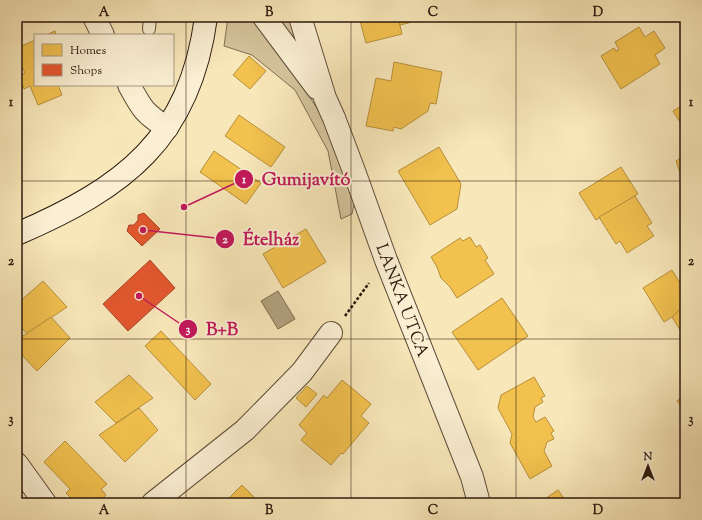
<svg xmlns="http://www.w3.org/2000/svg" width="702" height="520" font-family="'Sorts Mill Goudy',serif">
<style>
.green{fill:#d5c49c;stroke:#806e55}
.water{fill:#b2a17f;stroke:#7c6b52}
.homes{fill:#f2c14e;stroke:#b68f3b}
.shops{fill:#e4572e;stroke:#ac4424}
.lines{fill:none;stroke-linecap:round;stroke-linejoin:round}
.lane-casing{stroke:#5e4c39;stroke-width:14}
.street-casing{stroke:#5e4c39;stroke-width:24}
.secondary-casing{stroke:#2b190e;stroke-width:24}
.path{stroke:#2b190e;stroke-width:2.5;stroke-dasharray:3 2;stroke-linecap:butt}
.lane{stroke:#faefd2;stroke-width:12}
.street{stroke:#faefd2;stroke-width:22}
.secondary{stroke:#faefd2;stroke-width:22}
.grid{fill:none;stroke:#2b190e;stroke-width:1;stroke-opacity:0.55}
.labels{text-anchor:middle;stroke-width:4;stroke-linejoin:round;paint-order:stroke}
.street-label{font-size:17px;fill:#2b190e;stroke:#faefd2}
.leader{fill:none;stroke:#c2185b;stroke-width:1.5}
.callout-dot{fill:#c2185b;stroke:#faefd2;stroke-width:1.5}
.mark-label{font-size:12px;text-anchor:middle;font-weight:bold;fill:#fff}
.callout-label{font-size:18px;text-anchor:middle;font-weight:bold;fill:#c2185b;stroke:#faefd2;stroke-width:4;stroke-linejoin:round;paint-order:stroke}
.neatline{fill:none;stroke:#2b190e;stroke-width:1.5}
.grid-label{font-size:13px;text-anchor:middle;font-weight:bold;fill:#2b190e}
</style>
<rect width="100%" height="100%" fill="#f8e7b9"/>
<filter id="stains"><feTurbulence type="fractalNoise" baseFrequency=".005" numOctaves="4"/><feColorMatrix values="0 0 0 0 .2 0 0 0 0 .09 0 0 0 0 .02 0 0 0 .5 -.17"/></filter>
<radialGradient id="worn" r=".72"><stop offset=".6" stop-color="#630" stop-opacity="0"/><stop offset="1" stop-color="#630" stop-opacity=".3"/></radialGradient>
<g class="green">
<polygon points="228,17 257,17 332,131 356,195 352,214 341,219 328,151 295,90 252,55 224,46"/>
<polygon points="274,17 290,17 305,61"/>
</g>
<polygon class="water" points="278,291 295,319 278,329 261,301"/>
<g class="homes">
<polygon points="359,17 398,17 402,34 366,43"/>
<polygon points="398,17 432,17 400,25"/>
<polygon points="639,27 645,37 654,31 665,48 655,55 660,64 621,89 601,56 614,48 616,51 619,50 615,42"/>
<polygon points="55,31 56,35 46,35"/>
<polygon points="35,40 35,85 58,85 62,95 38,105 30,86 24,89 19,76 25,73 17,57 17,48"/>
<polygon points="249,56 266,71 250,89 233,75"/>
<polygon points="394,62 442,72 436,104 430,103 428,111 401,129 394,127 393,131 366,126 376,78 391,81"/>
<polygon points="685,104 685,130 673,111"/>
<polygon points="239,115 285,147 271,167 225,136"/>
<polygon points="685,143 685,152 681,146"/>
<polygon points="439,147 461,184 457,209 430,225 398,171"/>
<polygon points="214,151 261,183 246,204 200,172"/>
<polygon points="685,155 685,187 676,161"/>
<polygon points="621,167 638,194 596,220 579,193"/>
<polygon points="635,196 652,223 647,226 654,236 627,253 620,241 616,244 599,217"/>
<polygon points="306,229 326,262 283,288 263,254"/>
<polygon points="470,237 476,247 480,245 488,258 485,260 494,274 457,298 450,287 441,278 437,267 431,257 460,238 463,241"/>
<polygon points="672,270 685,291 685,304 672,317 664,322 643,288"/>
<polygon points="43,281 67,307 27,334 17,322 17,304"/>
<polygon points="502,298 528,336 478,370 452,332"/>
<polygon points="685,304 685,338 672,317"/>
<polygon points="51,317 70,338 37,371 17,350 17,340"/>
<polygon points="161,331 211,384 195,400 145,346"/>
<polygon points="129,375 153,398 116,423 95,402"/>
<polygon points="534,377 545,396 541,398 543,402 535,407 533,417 536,422 545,417 554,431 551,433 554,439 547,442 544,451 552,466 530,479 510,443 512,434 498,408 501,395"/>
<polygon points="342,380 371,404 361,416 369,423 343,454 341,453 331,465 301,440 307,433 299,425 324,395 327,398"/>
<polygon points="307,386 317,394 306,407 296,398"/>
<polygon points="685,395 685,411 677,401"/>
<polygon points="139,408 158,430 125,462 99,435"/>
<polygon points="65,441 107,484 101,489 106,495 98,503 76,503 66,493 70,489 44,462"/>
<polygon points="242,485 260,503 224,503"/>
<polygon points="558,490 567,503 539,503"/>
</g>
<g class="shops">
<polygon points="144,213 160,229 142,246 127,231 129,225 134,225 138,220 138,215"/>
<polygon points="150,260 175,288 128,331 103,304"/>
</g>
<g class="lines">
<g class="lane-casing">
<polyline id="lane" points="149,29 150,17"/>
</g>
<g class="street-casing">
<g id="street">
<polyline points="94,17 103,35"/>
<polyline points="264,17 317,88"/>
<polyline points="300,17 325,98 334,118 354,171 386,260 472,477 479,503"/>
<path d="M129,85C142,109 144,113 167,128"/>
<polyline points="17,464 45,503"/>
<polyline points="153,503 245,430 302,372 331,333"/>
</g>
</g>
<g class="secondary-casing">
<path id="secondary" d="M17,234C124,188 190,139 206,17"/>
</g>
<polyline class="path" points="345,316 369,283"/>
<use href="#lane" class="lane"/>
<use href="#street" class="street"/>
<use href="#secondary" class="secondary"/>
</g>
<path class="grid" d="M186,17V503M351,17V503M516,17V503M17,181H685M17,339H685"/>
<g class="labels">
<g class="street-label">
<text transform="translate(403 300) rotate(69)" y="6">LANKA UTCA</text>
</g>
</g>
<path class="leader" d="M184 207L244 179M143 230L225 239M139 296L188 329"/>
<g class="callout-dot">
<circle cx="184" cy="207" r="4"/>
<circle cx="143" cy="230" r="4"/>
<circle cx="139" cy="296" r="4"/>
<circle cx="244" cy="179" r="10"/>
<circle cx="225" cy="239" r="10"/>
<circle cx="188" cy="329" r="10"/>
</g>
<g class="mark-label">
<text x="244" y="183">1</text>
<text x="225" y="243">2</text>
<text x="188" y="333">3</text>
</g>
<g class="callout-label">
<text x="306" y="185">Gumijavító</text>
<text x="271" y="245">Ételház</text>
<text x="222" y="335">B+B</text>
</g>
<rect width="702" height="520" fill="none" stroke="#f8e7b9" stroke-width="44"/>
<rect x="34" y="34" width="140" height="52" fill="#faefd2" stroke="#a79984"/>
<rect x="42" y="44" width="20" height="12" fill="#f2c14e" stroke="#a79984"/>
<text x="70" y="54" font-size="12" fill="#2b190e">Homes</text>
<rect x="42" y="64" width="20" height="12" fill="#e4572e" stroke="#a79984"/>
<text x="70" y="74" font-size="12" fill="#2b190e">Shops</text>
<g transform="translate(648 466)" stroke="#faefd2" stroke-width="3" paint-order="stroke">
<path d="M0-3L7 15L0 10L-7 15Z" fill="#2b190e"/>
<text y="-6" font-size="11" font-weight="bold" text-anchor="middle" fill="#2b190e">N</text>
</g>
<rect x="22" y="22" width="658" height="476" class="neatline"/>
<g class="grid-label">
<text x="104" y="16">A</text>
<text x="269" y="16">B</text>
<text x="433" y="16">C</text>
<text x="598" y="16">D</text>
<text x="11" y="106">1</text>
<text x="691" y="106">1</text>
<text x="11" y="265">2</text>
<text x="691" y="265">2</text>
<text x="11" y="423">3</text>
<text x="691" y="423">3</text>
<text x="104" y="514">A</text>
<text x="269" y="514">B</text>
<text x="433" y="514">C</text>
<text x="598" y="514">D</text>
</g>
<rect width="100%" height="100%" filter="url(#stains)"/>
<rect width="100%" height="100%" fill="url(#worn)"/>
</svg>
